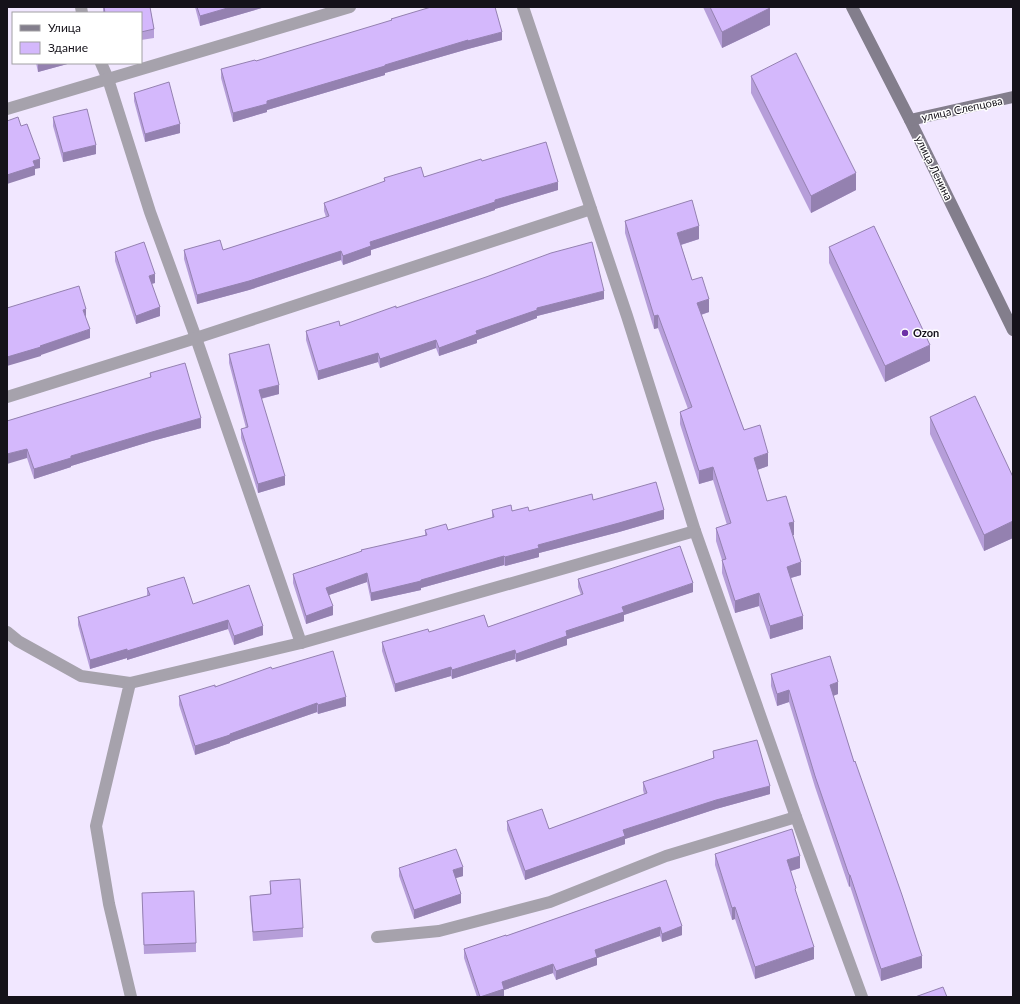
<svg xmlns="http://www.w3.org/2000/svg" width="1020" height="1004" font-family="Lato,sans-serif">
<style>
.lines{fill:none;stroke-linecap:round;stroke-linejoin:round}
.street{stroke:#a6a2ac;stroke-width:12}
.secondary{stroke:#837e8c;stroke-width:12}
.wall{fill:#b69ed9}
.shaded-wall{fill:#9481b0}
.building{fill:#d4b8fc;stroke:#9481b0}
.poi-dot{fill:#6d30a6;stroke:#fff;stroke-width:1.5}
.labels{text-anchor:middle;stroke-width:3;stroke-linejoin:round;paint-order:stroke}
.street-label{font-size:11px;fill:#15121a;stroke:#fff}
.poi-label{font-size:11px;font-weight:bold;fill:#15121a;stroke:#fff;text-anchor:start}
</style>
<rect width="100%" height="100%" fill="#f1e7ff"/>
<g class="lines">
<g class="street">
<polyline points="81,7 82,13"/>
<polyline points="523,7 627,316 695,531 796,817 862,997"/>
<polyline points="101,63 108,79 150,212 196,338 301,643"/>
<polyline points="7,109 350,7"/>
<polyline points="7,397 196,338 591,209"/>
<polyline points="7,632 18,641 81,676 130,683 96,826 109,904 131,997"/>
<polyline points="130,683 301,643 695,531"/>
<polyline points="377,937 439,931 550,902 666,856 796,817"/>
</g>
<g class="secondary">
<polyline points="852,7 910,120 1013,330"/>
<polyline points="910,120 1013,97"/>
</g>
</g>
<g class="wall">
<polygon points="103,7 150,7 154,29 154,38 141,40 141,13 103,13"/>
<polygon points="195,7 265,7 200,26"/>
<polygon points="703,7 769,7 770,25 722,48"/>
<polygon points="391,19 502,40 468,49 385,73 385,75 267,110 267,112 233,122 221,78 221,69 256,61 391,21"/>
<polygon points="36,63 71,63 38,72"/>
<polygon points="751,76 856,190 811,213 751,93"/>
<polygon points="134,93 180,133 145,142 134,101"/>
<polygon points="53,117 96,154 63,162 53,126"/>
<polygon points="482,161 558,190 495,209 495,210 371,250 371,255 343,265 341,260 249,290 197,304 184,259 184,250 223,250 326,217 324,211 324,203 384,182 384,178 424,177"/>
<polygon points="625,221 699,239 681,245 692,280 709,312 701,315 744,430 768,466 757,470 767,501 794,535 793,535 801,575 791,578 803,629 770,639 759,606 735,613 722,573 722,560 716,541 716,528 727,525 713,480 699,484 680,424 680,412 688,409 658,328 654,329 625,233"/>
<polygon points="829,247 930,361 885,382 829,263"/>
<polygon points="115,252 155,283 152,284 160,316 136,324 115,261"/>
<polygon points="604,299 537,316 537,318 477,340 477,343 439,356 436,348 380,368 378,362 318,380 306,340 306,331 340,326 396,308"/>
<polygon points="229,354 279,394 261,399 285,485 258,493 241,438 241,429 246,428 229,363"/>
<polygon points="150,373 201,428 152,441 71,466 71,467 34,479 27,458 7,421 150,378"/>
<polygon points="930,417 1013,477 1013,538 984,551 930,434"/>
<polygon points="593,500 664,519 619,532 539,553 539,557 505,566 504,565 421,588 421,590 371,601 367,582 329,595 333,615 306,624 293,583 293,574 425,535 425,530 448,530 492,518 492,510 529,511"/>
<polygon points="578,579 693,592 624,615 624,621 567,639 567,645 516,662 515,659 452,679 451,676 395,692 382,651 382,642 429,632 488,627 581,595 578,587"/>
<polygon points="147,588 193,604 263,635 234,645 228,629 127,660 127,658 90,669 78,625 78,617 147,596"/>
<polygon points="272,669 346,706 318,714 317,712 230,742 230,743 195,755 179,705 179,696 215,687"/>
<polygon points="771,674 838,694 833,696 854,762 922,968 881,981 850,886 849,887 815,787 789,702 777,706 771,686"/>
<polygon points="713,751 770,794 716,809 625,839 625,844 525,880 507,830 507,821 549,829 644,794 643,790 643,782 713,759"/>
<polygon points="715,854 800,868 791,871 796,894 814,959 755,979 735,919 732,920 715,865"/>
<polygon points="399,868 463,876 455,878 461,903 414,919 399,876"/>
<polygon points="666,880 682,935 662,942 660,936 597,958 597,965 556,980 553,973 504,990 504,997 477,997 464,958 464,949 506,936"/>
<polygon points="270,881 303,928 303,937 253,941 250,904 250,896 270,894"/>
<polygon points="142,893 196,943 196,952 144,954"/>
</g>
<g class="shaded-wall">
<polygon points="231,7 265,7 200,26 200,16"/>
<polygon points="770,8 770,25 722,48 722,32"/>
<polygon points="502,32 502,40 468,49 468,41"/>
<polygon points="468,40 468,49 385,73 385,75 267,110 267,112 233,122 233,113 267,101 385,65"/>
<polygon points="38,63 71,63 38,72"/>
<polygon points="8,75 8,84 7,85 7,76"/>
<polygon points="180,124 180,133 145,142 145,134"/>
<polygon points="96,145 96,154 63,162 63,153"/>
<polygon points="40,159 40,168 35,169 35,175 7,184 7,175 33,161"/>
<polygon points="856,173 856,190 811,213 811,196"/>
<polygon points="558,182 558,190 495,209 495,210 371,250 371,255 343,265 343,256 370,242 495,200"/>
<polygon points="699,226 699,239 677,246 677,233"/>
<polygon points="341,251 341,260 249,290 197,304 197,295"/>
<polygon points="155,274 155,283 149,284 149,276"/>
<polygon points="604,291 604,299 537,316 537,318 477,340 477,343 439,356 439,348 476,331 537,308"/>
<polygon points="709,299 709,312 697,316 697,303"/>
<polygon points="160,307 160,316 136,324 136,316"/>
<polygon points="86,309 86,318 83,310"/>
<polygon points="658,315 658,328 654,329 654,316"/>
<polygon points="90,329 90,338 41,355 41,356 7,366 7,357"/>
<polygon points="436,340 436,348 380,368 380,359"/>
<polygon points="930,345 930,361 885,382 885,366"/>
<polygon points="378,353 378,362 318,380 318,371"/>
<polygon points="279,385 279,394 259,399 259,390"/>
<polygon points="201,418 201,428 152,441 71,466 71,467 34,479 34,469 71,456 152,432"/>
<polygon points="27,449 27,458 7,464 7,454"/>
<polygon points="768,453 768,466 754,471 754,458"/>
<polygon points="713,467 713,480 699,484 699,471"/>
<polygon points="285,476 285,485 258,493 258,484"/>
<polygon points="664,510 664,519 619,532 539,553 539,557 505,566 505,557 538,545"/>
<polygon points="1013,521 1013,538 984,551 984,535"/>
<polygon points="794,522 794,535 789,536 789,523"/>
<polygon points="504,556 504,565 421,588 421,590 371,601 371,593 421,580"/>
<polygon points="801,562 801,575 787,579 787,567"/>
<polygon points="367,573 367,582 326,596 326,588"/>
<polygon points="693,583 693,592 624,615 624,621 567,639 567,645 516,662 516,654 566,631 622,607"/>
<polygon points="759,593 759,606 735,613 735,601"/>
<polygon points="333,606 333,615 306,624 306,616"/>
<polygon points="803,616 803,629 770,639 770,626"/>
<polygon points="228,620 228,629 127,660 127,651"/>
<polygon points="263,626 263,635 234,645 234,636"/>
<polygon points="127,649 127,658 90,669 90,660"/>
<polygon points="515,650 515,659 452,679 452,670"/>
<polygon points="451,667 451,676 395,692 395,684"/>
<polygon points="838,682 838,694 830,697 830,685"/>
<polygon points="789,690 789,702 777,706 777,694"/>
<polygon points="346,697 346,706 318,714 318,705"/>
<polygon points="317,703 317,712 230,742 230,743 195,755 195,746"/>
<polygon points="770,786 770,794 716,809 625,839 625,844 525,880 525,871 623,830 716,800"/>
<polygon points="800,856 800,868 787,872 787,860"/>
<polygon points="463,867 463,876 453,879 453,870"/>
<polygon points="849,875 850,875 850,886 849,887"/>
<polygon points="461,894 461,903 414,919 414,910"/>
<polygon points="735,907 735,919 732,920 732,908"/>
<polygon points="682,926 682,935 662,942 662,934"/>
<polygon points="660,927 660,936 597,958 597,965 556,980 556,971 595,950"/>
<polygon points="814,947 814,959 755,979 755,967"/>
<polygon points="922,956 922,968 881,981 881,969"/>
<polygon points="553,964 553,973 504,990 504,997 480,997 502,982"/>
</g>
<g class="building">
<polygon points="104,7 150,7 154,29 141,32 141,13 105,13"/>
<polygon points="197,7 231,7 200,16"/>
<polygon points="431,7 495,7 502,32 468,41 468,40 385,65 385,66 267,101 267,104 233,113 221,69 255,60 256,61 392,20 391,19"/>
<polygon points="710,7 769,7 770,8 722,32"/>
<polygon points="796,53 856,173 811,196 751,76"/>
<polygon points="169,82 180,124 145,134 134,93"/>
<polygon points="87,109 96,145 63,153 53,117"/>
<polygon points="18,117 21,126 27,124 40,159 33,161 35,166 7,175 7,121"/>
<polygon points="546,142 558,182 495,200 495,202 370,242 371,246 343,256 341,251 249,281 197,295 184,250 220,240 223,250 329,216 324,203 385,181 384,178 421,167 424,177 481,159 482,161"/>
<polygon points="692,200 699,226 677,233 692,280 702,277 709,299 697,303 744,430 760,425 768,453 754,458 767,501 786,496 794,522 789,523 801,562 787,567 803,616 770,626 759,593 735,601 722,560 726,559 716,528 731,523 713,467 699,471 680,412 692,407 658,315 654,316 625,221"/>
<polygon points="874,226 930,345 885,366 829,247"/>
<polygon points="144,242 155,274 149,276 160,307 136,316 115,252"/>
<polygon points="592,242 604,291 537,308 537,310 476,331 477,334 439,348 436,340 380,359 378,353 318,371 306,331 339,321 340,326 396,306 396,308 486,277 551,253"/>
<polygon points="79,286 86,309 83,310 90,329 40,346 41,347 7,357 7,308"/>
<polygon points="269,344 279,385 259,390 285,476 258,484 241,429 248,427 229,354"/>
<polygon points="185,363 201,418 152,432 71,456 71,458 34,469 27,449 7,454 7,421 151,377 150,373"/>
<polygon points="975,396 1013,477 1013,521 984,535 930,417"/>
<polygon points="656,482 664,510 619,523 538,545 539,548 505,557 504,556 421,580 421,581 371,593 367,573 326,588 333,606 306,616 293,574 362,551 361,550 427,535 425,530 446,524 448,530 494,517 492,510 511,505 512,511 528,507 529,511 592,494 593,500"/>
<polygon points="680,546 693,583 622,607 624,612 566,631 567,636 516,654 515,650 452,670 451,667 395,684 382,642 428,629 429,632 484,615 488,627 583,594 578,579 610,569"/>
<polygon points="184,577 193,604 249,585 263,626 234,636 228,620 127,651 127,649 90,660 78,617 150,595 147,588"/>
<polygon points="333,651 346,697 318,705 317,703 230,734 230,735 195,746 179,696 215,685 215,687 271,667 272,669"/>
<polygon points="830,656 838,682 830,685 854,762 855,761 902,895 922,956 881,969 850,875 849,875 815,776 789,690 777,694 771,674"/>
<polygon points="757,740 770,786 716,800 623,830 625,836 525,871 507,821 542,809 549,829 647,793 643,782 714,758 713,751"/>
<polygon points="792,829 800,856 787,860 796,888 795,889 814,947 755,967 735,907 732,908 715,854"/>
<polygon points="456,849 463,867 453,870 461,894 414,910 399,868"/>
<polygon points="300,879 303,928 253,932 250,896 271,894 270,881"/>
<polygon points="666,880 682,926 662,934 660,927 595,950 597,957 556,971 553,964 502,982 504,989 480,997 464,949 506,935 506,936"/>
<polygon points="194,891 196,943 144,945 142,893"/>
<polygon points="943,987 947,997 915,997"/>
</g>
<circle class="poi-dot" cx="905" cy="333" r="4"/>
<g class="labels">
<g class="street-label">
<text transform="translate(962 109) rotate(-12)" y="4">улица Слепцова</text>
<text transform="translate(934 168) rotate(64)" y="4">улица Ленина</text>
</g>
<g class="poi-label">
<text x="913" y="337">Ozon</text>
</g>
</g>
<rect width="1020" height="1004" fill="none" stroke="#15121a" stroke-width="16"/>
<rect x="12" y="12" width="130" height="52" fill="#ffffff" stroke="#a1a0a3"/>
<rect x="20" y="25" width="20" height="6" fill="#837e8c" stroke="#a1a0a3"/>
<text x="48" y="32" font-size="12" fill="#15121a">Улица</text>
<rect x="20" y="42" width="20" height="12" fill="#d4b8fc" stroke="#a1a0a3"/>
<text x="48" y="52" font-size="12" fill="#15121a">Здание</text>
</svg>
